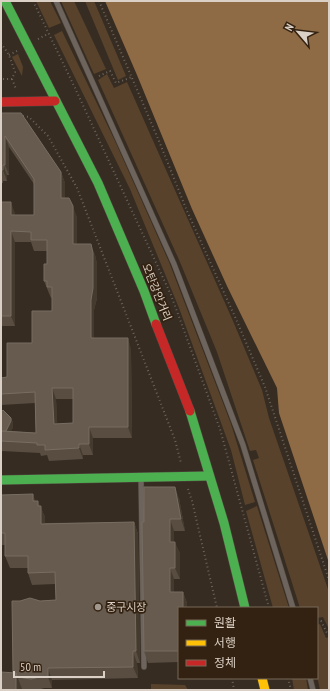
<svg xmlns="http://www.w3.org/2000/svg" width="330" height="691" font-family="'PT Sans Narrow','Noto Sans KR',sans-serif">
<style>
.green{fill:#58422c}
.water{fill:#8e6a45}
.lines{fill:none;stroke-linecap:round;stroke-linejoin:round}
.lane-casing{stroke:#524941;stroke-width:6}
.fast-casing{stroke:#524941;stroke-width:10}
.slow-casing{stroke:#524941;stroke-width:10}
.jam-casing{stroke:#524941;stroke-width:10}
.path{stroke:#6b645e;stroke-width:2;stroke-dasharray:1 3;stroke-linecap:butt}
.lane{stroke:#6c645d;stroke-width:5}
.fast{stroke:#4caf50;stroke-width:9}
.slow{stroke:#ffc107;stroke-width:9}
.jam{stroke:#c62828;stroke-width:9}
.wall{fill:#584d40;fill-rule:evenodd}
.shaded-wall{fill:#443a2e}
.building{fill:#665b4e;stroke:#786d61;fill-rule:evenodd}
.poi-dot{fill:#a1978c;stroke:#321;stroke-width:1.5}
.labels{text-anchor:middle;stroke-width:3.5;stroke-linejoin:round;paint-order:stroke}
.street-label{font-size:11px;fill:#dbd0c5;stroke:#321}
.poi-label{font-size:11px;fill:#dbd0c5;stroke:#321;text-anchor:start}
</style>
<rect width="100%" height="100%" fill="#362c22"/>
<g class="green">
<polygon points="36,1 50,1 61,23 49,28"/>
<polygon points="61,1 74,1 106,69 94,74"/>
<polygon points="85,1 94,1 126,76 118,80"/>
<polygon points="62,31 115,141 169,262 231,424 255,502 245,505 231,450 179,308 130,189 54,35"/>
<polygon points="18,54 23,67 22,76 12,57"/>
<polygon points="107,74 114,88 127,82 233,321 262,390 269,418 329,592 329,629 323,617 317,618 317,608 300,608 253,460 259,458 256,450 250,451 217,352 180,262 98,80"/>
<polygon points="257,506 289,608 273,608 246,511"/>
<polygon points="320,624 326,638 329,637 329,690 320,690 317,676 317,625"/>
<polygon points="292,678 306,678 308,690 294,690"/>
<polygon points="151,684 185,685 188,690 151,689"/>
</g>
<polygon class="water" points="105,1 329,1 329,563 279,413 277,388 227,286 192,209 137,75"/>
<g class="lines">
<g class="lane-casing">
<g id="lane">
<polyline points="56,1 174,264 243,445 293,608"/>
<polyline points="141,478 144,667"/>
<polyline points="310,678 313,690"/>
</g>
</g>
<g class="fast-casing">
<g id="fast">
<polyline points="5,1 98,183 144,291 156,324"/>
<polyline points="190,411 224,523 245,608"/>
<polyline points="1,480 209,476"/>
</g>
</g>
<g class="slow-casing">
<polyline id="slow" points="262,678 265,690"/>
</g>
<g class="jam-casing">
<g id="jam">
<polyline points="1,102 55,101"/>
<polyline points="156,324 190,411"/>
</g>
</g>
<g class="path">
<polyline points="33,1 75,88 171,295 220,429 269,608"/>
<polyline points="99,1 159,141 187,211 236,319 265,387 329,580"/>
<polyline points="38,39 48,34"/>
<polyline points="1,43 9,55 15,72 12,79 1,79"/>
<polyline points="9,55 17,51"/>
<polyline points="99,76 110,71 116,83 132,77"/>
<polyline points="12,79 16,89"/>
<polyline points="23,116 29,117 48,136 77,188 175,440 181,463"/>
<polyline points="188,489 192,501 217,608"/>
<polyline points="317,622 321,621 327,633 329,633"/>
<polyline points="232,678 234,690"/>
<polyline points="288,678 291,690"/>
</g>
<use href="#lane" class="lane"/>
<use href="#fast" class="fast"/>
<use href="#slow" class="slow"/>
<use href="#jam" class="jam"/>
</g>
<g class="wall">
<path d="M1,113L61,172L65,183V198L77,217V244L95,255L97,264V298L94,310V338L131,349L132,438H93V455H83V459L49,461L47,455L41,456L40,453L1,451V412L11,418L13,423V427L11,431L36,433L35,403L1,405V378L7,377L32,343L52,311V298H51L44,281L47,264V251H34L31,242H15V326H1V202L15,213V215H34V184L9,147V175H7V181H3V183H1ZM56,399H73V423L57,424Z"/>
<polygon points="33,494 35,501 40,506 45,517 45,523 134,522 138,534 140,663 137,663 138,678 52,680 52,688 44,688 38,690 31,690 22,689 22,690 1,690 13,673 40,601 56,600 55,584 32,585 28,573 28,568 10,568 5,556 5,545 1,545 1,495"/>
<polygon points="179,498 185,531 174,531 174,542 180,553 180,579 174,579 174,592 183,592 187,603 187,608 179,608 179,662 148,663 144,651 144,522"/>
</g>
<g class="shaded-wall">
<polygon points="5,136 9,147 9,175 5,165"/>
<polygon points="3,165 7,175 7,181 3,170"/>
<polygon points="61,172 65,183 65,209 61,198"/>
<polygon points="11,202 15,213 15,225 11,215"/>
<polygon points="73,206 77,217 77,255 73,244"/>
<polygon points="11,231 15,242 15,326 11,316"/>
<polygon points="91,244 95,255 97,264 97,298 94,310 94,349 91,338"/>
<polygon points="128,338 131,349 132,438 128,427"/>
<polygon points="52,388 56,399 58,435 54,424"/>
<polygon points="11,418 13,423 13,427 6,441 4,436"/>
<polygon points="89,427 93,438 93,455 89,444"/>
<polygon points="79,444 83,455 83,459 79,448"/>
<polygon points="175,487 179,498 185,531 181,519"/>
<polygon points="33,494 37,506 33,501"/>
<polygon points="38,501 45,517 45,535 41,524 38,506"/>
<polygon points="170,519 174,531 174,553 170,542"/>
<polygon points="134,522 138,534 140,663 136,651"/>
<polygon points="175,542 180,553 180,579 175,568"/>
<polygon points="170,568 174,579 174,603 170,592"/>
<polygon points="183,592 187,603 187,608 183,608"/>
<polygon points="133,651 137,663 138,678 133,667"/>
<polygon points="48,668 52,680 52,688 48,677"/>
<polygon points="16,673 22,689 22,690 16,690"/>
</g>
<g class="building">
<path d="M1,113H21L61,172V198H69L73,206V244H91L93,253V288L91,300V338H128V427H89V444H79V448L45,450V445H37V443L1,441V431L36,433L35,392L1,394V378L7,377V343H32V311H52V287H47V281H44V264H47V240H31V232L11,231V316H1V202H11V215H34V179L5,136V165H3V170H1ZM52,388H73V423L54,424Z"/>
<polygon points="3,410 11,418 11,421 6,431 1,431 1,412"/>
<polygon points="144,487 175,487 181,519 170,519 170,542 175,542 175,568 170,568 170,592 183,592 183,608 179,608 179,651 144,651 142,522 144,522"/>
<polygon points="33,494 33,501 38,501 38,506 41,506 41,524 134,522 136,651 133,651 133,667 48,668 48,677 40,677 31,679 17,677 16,673 13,673 12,601 20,601 30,598 40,601 56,600 55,572 28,573 28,556 5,556 5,533 1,533 1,495"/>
<polygon points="1,672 16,673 16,690 1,690"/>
</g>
<circle class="poi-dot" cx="98" cy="607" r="4"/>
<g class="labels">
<g class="street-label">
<text transform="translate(157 292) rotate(68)" y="4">오탄강안거리</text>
</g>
<g class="poi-label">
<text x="106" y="611">중구시장</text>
</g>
</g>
<rect width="330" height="691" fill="none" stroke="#dbd0c5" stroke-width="4"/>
<rect x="178" y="607" width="140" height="72" fill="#332211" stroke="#766859"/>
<rect x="186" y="620" width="20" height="6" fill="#4caf50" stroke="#766859"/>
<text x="214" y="627" font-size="12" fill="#dbd0c5">원활</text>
<rect x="186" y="640" width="20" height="6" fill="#ffc107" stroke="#766859"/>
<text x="214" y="647" font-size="12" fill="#dbd0c5">서행</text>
<rect x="186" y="660" width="20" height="6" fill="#c62828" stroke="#766859"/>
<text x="214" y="667" font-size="12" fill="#dbd0c5">정체</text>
<g transform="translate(298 32) rotate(298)" stroke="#332211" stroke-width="3" paint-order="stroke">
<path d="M0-3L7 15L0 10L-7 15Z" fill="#dbd0c5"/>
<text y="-6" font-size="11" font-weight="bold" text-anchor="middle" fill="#dbd0c5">N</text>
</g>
<path d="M14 671v6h90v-6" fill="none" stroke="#dbd0c5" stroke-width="2"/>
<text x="20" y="671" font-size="12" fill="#dbd0c5" stroke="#332211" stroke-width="3" paint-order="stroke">50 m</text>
</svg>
